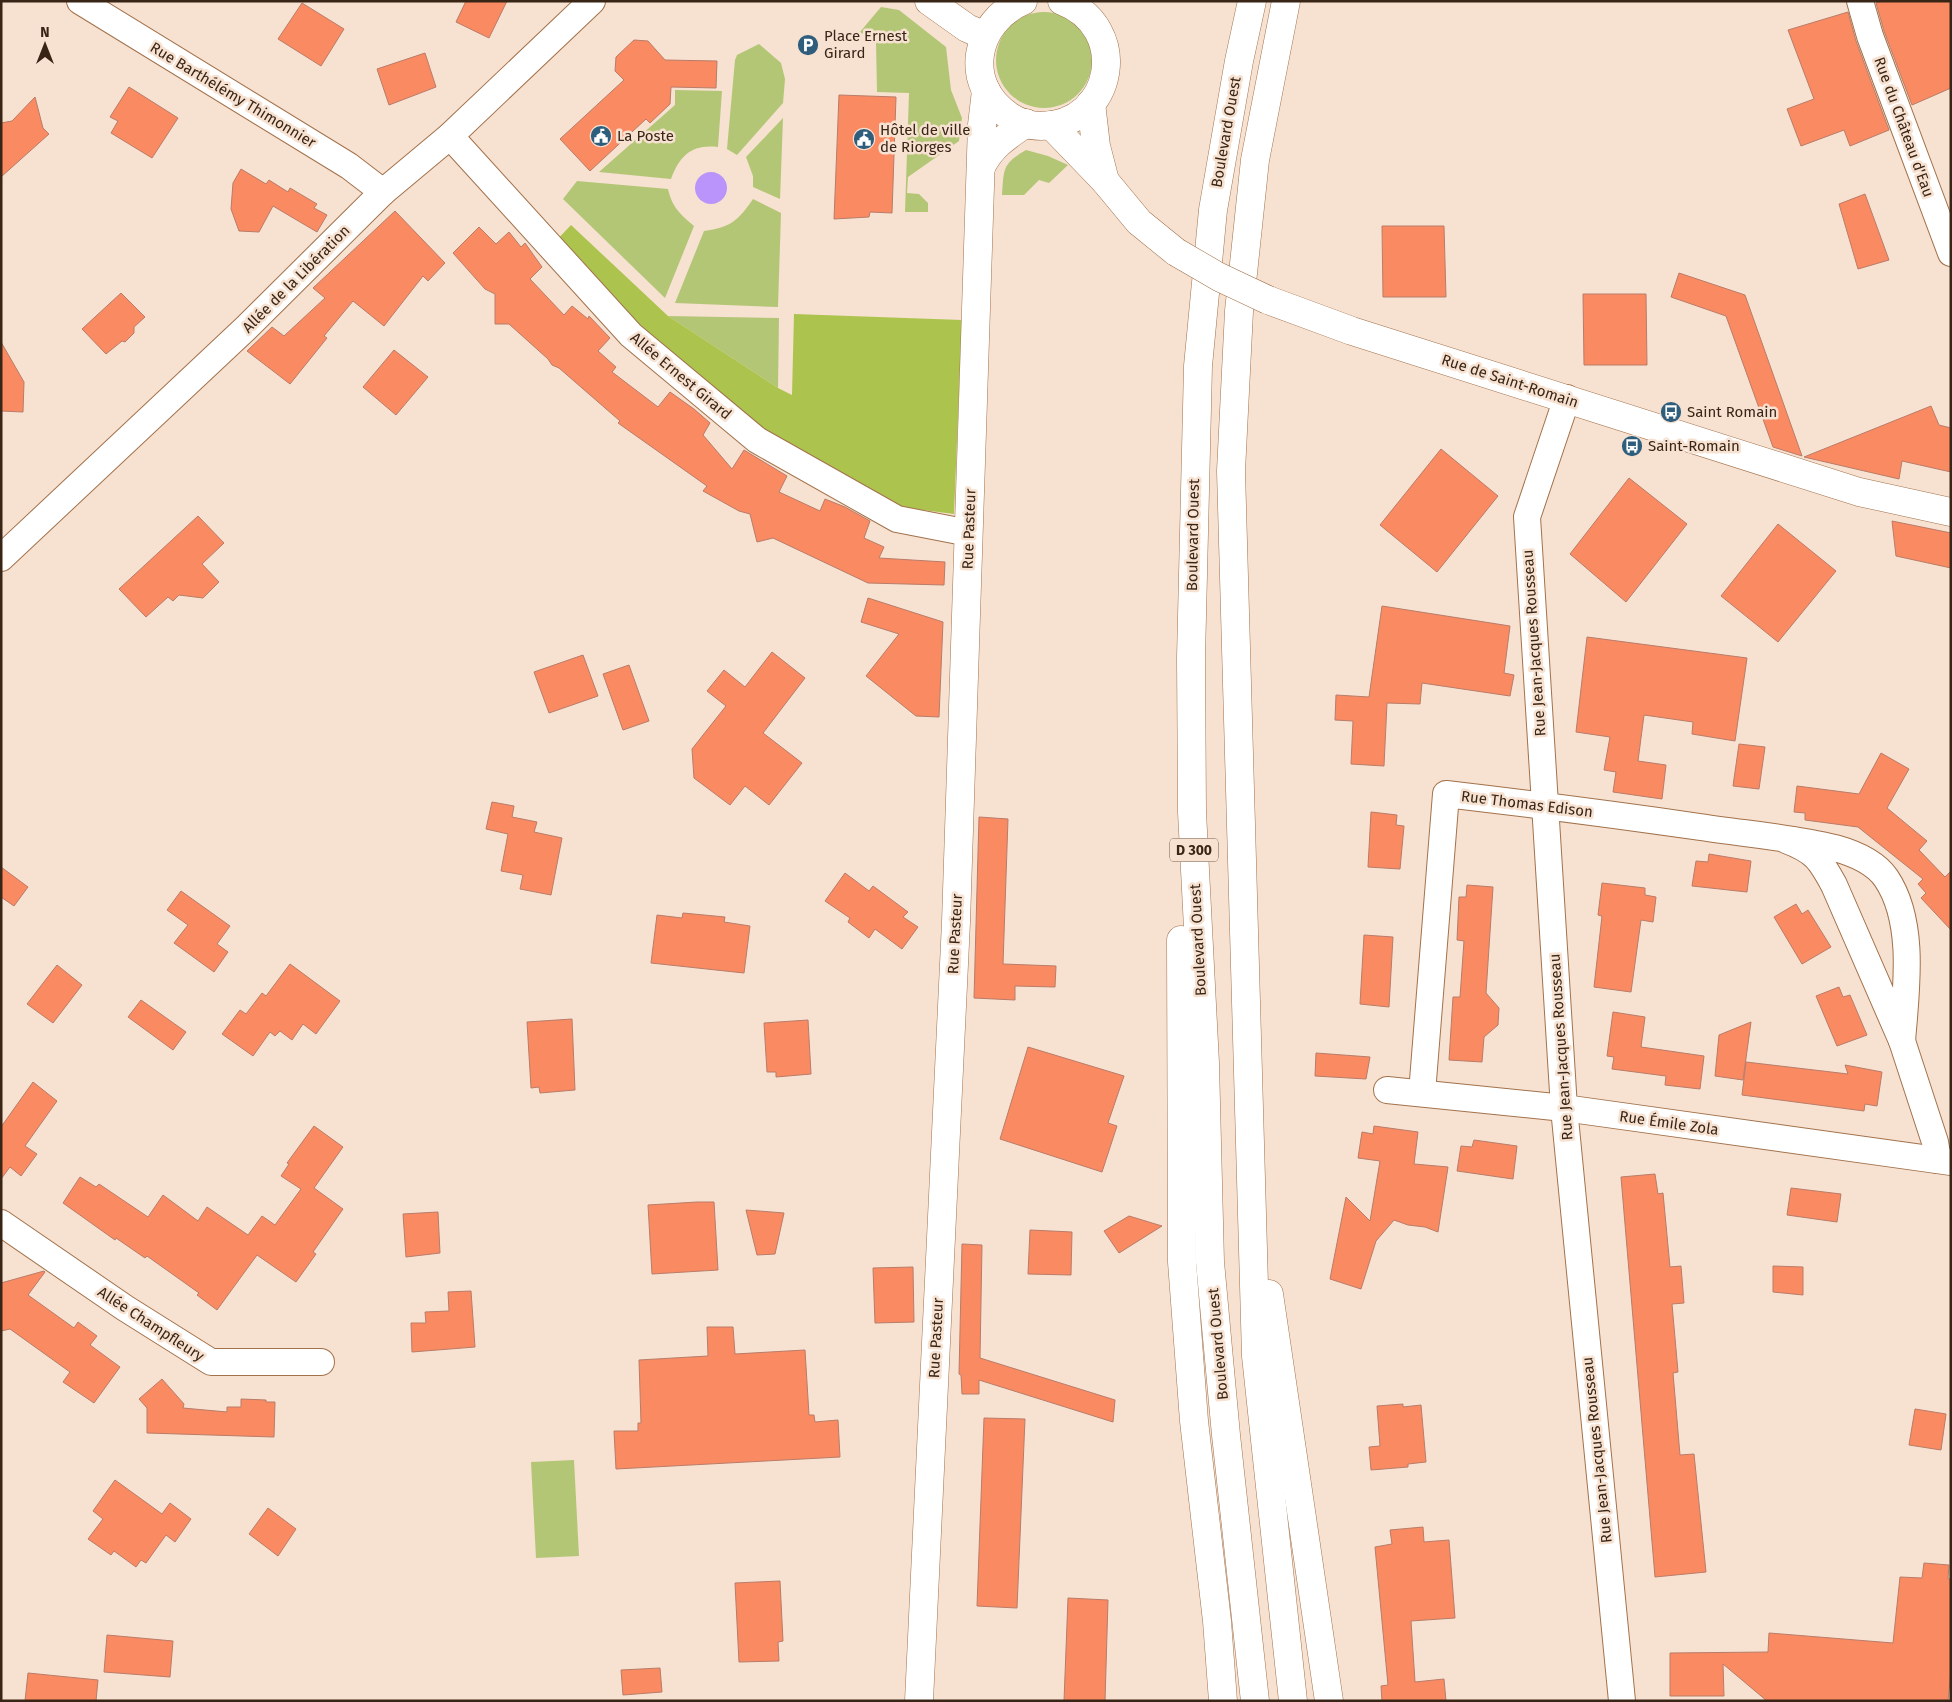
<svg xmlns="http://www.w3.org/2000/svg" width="1952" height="1702" font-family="'Fira Sans',sans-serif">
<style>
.green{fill:#b3c675}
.forest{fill:#acc44d}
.water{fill:#ba94fa}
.building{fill:#fa8a62;stroke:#b97c68}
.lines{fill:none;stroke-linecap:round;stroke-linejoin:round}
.street-casing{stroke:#a2724b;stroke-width:28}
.secondary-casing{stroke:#a2724b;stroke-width:29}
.primary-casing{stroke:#a2724b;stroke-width:29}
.street{stroke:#fff;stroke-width:26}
.secondary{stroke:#fff;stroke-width:28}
.primary{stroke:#fff;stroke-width:28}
.secondary-bridge-casing{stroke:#a2724b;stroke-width:29;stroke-linecap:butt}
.secondary-bridge{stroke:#fff;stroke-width:28}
.labels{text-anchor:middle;stroke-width:5;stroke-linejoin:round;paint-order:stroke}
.shield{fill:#f7e1d1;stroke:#725d4d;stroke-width:1}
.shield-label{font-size:14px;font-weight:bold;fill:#392515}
.poi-label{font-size:15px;fill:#392515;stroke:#f7e1d1;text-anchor:start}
.street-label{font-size:15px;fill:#392515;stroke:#f7e1d1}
</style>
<rect width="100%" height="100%" fill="#f7e1d1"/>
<g class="green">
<polygon points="881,7 899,10 946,47 951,90 962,118 959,141 908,177 907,193 919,194 928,203 928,212 905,212 909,93 877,92 876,42 860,32"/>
<circle cx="1044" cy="60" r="48"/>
<polygon points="759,44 781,63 785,79 783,103 737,155 727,149 735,60 737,55"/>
<path d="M675,90L722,91L718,147C692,144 680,155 671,179L599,172L675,105Z"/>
<polygon points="783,118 780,199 753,187 753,176 746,157"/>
<path d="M1026,150L1048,156L1068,165L1049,183L1039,180L1024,195H1002C1004,169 1002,164 1026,150Z"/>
<path d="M577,181L668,189C672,207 680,214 694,226L665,298L563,199Z"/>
<path d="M753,199L781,213L778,307L675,303L704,231C731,227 738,221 753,199Z"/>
<polygon points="668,316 779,318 778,388"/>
<polygon points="574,1460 579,1556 536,1558 531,1462"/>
</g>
<polygon class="forest" points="571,225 668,316 778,388 792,395 794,314 962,320 954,514 899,507 761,434 656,349 553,244"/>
<circle class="water" cx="711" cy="188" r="16"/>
<g class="building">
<polygon points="466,1 507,1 489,38 456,22"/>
<polygon points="1882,1 1951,1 1951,88 1912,105 1884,31 1876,3"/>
<polygon points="302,3 344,29 321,66 278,39"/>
<polygon points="1848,12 1856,41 1889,130 1850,146 1844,130 1801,146 1787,109 1814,99 1788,30"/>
<polygon points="634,40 648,41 665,60 717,61 716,88 671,87 670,104 650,123 646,119 590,171 560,139 624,80 615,71 616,57"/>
<polygon points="425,53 436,87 389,105 377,69"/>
<polygon points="129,87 178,118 152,158 111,133 118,121 110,117"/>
<polygon points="839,95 896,97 892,213 870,212 869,217 834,219"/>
<polygon points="35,97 43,128 49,134 1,177 1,123 12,121"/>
<polygon points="241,169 266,184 269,180 288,192 290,188 317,204 314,208 327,215 317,232 273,206 259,232 239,231 231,209 233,183"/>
<polygon points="1865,194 1889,260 1858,269 1839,204"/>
<polygon points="395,211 445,263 428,281 423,276 384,326 353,301 324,336 327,338 290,384 247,351 272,327 284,336 325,298 313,288"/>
<polygon points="1382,226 1444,226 1446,297 1383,297"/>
<polygon points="479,227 496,244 509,232 521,247 525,243 542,267 530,279 564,315 572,306 588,319 589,316 610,338 598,351 616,367 612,372 658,407 670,392 694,409 710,423 703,435 732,469 744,450 787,476 779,492 820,511 825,499 845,507 870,521 864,538 884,547 879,558 945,562 944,585 868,583 773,538 757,542 750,514 739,511 703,491 707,486 618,423 620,421 559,368 552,365 548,359 509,324 495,324 495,294 485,289 453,253"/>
<polygon points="1679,273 1745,295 1802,456 1773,447 1726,316 1671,297"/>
<polygon points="121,293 145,317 134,327 134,333 125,342 122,341 106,354 82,329"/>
<polygon points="1583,294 1646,294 1647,365 1584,365"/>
<polygon points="1,342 24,382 23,412 1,411"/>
<polygon points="394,350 428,377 396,415 363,387"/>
<polygon points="1931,406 1939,425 1951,428 1951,472 1902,461 1899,479 1804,457"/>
<polygon points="1441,449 1498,496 1437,572 1380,525"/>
<polygon points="1629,478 1687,524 1626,602 1570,554"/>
<polygon points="198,516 224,543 202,564 219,582 203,598 179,595 173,601 168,597 146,617 119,589"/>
<polygon points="1892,521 1951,533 1951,568 1896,556"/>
<polygon points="1778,524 1836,571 1778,642 1721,596"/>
<polygon points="868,598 943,622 939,717 916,716 866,676 899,634 861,622"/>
<polygon points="1382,606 1510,626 1504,673 1514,675 1510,696 1422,683 1420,704 1387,703 1384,766 1351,764 1353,721 1335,720 1336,695 1369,697"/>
<polygon points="1587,637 1747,658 1735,741 1692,734 1693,722 1644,715 1638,761 1666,765 1662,799 1613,792 1616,772 1604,770 1610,737 1576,732"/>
<polygon points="772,652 805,678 763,733 802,763 769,805 745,786 730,805 694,778 692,749 726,706 707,691 724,670 745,687"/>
<polygon points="583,655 598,696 549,713 534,672"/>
<polygon points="629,665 649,721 623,730 603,674"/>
<polygon points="1739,744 1765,747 1759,789 1733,786"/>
<polygon points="1881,753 1909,769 1887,808 1927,841 1919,850 1945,877 1951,871 1951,930 1921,898 1926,893 1918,884 1923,879 1858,827 1805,820 1805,813 1794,812 1797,786 1859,794"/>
<polygon points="492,802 514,806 512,817 537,822 534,832 562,838 551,895 520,889 523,875 501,871 508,834 486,829"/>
<polygon points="1371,812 1397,815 1396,825 1404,826 1400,869 1368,867"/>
<polygon points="979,817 1008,819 1003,964 1056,966 1055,987 1015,986 1015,1000 974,998"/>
<polygon points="1709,854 1751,861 1747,892 1692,886 1696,861 1708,862"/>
<polygon points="1,867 28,887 14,906 1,897"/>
<polygon points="845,873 869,891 873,886 908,912 903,917 918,927 902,949 875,929 869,938 848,922 850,918 825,901"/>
<polygon points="1602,883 1645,888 1645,895 1656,897 1653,922 1641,920 1631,992 1594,987 1602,916 1598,915"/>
<polygon points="1467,885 1493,887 1486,993 1499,1008 1498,1025 1484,1037 1482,1062 1449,1060 1453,997 1460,997 1464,941 1457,940 1459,897 1466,897"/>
<polygon points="181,891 230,926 217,944 228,952 214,972 174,943 188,925 167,910"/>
<polygon points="1796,904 1802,914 1808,910 1831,947 1802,964 1774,917"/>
<polygon points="683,913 725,917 724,922 750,926 744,973 651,963 657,915 682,918"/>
<polygon points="1364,935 1393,937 1389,1007 1360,1004"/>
<polygon points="290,964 340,1001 316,1034 303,1024 292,1040 280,1031 275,1036 270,1032 253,1056 222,1034 240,1010 246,1014 262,993 266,996"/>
<polygon points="57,965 82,985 53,1023 27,1004"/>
<polygon points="1839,987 1843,997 1850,995 1867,1035 1837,1046 1816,996"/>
<polygon points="141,1000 186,1032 173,1050 128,1017"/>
<polygon points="1613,1012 1645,1017 1641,1047 1704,1056 1700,1089 1665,1085 1666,1076 1612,1069 1614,1057 1607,1056"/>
<polygon points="572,1019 575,1090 540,1093 539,1087 531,1088 527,1022"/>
<polygon points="808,1020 811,1074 776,1077 776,1072 767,1072 764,1023"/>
<polygon points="1751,1022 1743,1080 1715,1076 1719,1035"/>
<polygon points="1028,1047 1124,1076 1108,1123 1117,1126 1102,1172 1000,1139"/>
<polygon points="1316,1053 1370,1057 1366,1079 1315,1076"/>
<polygon points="1746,1062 1848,1074 1845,1065 1882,1072 1877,1106 1865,1104 1864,1111 1742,1095"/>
<polygon points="33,1082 57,1101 25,1146 37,1154 21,1176 10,1167 1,1179 1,1127"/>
<polygon points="314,1126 343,1147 314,1188 343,1209 313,1252 316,1254 296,1282 257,1255 217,1310 197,1295 199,1293 147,1256 145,1258 116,1238 115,1240 63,1203 80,1177 96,1187 99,1184 148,1217 163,1195 198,1221 207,1207 248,1235 262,1216 275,1225 301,1189 281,1176 289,1164 287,1163"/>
<polygon points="1374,1126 1418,1132 1414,1164 1448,1167 1438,1232 1425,1227 1408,1225 1394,1220 1376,1241 1361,1289 1330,1279 1346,1197 1370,1221 1380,1161 1358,1158 1362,1132 1373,1134"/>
<polygon points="1474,1140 1517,1146 1513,1179 1457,1171 1461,1146 1472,1147"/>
<polygon points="1655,1174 1658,1194 1663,1193 1670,1267 1681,1266 1684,1303 1672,1304 1678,1372 1673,1373 1680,1455 1694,1454 1706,1572 1655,1577 1621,1177"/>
<polygon points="1791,1188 1841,1194 1837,1222 1787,1215"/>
<polygon points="697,1202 714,1202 718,1270 652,1274 648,1205"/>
<polygon points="746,1210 784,1213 775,1254 757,1255"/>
<polygon points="438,1212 440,1253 406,1257 403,1214"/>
<polygon points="1129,1216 1162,1226 1119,1253 1104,1231"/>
<polygon points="1030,1230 1072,1232 1071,1275 1028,1274"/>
<polygon points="962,1244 982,1245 980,1358 1115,1400 1113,1422 979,1380 979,1394 962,1394 961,1375 959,1374"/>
<polygon points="1773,1266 1803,1267 1803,1295 1773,1292"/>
<polygon points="913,1267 914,1322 875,1323 873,1268"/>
<polygon points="44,1271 45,1272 28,1295 74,1328 78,1322 97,1336 90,1345 120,1367 94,1403 63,1382 70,1372 10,1329 1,1331 1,1283"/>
<polygon points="471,1291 475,1347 412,1352 411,1323 426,1323 425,1312 449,1311 448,1292"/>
<polygon points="707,1327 733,1327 735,1354 805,1350 809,1415 814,1415 815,1422 838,1420 840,1457 616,1469 614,1431 638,1431 638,1423 641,1423 639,1360 708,1356"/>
<polygon points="162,1379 184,1404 183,1408 227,1412 227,1407 241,1407 241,1399 266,1400 266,1402 275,1402 274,1437 147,1433 147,1408 139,1399"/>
<polygon points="1403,1404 1403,1407 1421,1405 1426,1462 1408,1464 1408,1467 1371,1470 1369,1447 1380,1446 1377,1406"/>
<polygon points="1915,1409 1946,1414 1941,1450 1909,1445"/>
<polygon points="984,1418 1025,1419 1017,1608 977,1606"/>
<polygon points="115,1480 162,1514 170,1503 191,1519 175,1542 166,1535 146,1563 141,1560 136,1567 114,1551 111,1555 88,1539 103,1519 93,1511"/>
<polygon points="268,1508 296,1529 278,1556 249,1534"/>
<polygon points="1423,1527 1424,1542 1449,1540 1455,1618 1411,1621 1415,1682 1444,1679 1446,1701 1382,1701 1381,1686 1388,1685 1375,1547 1392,1544 1390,1530"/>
<polygon points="1924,1563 1949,1565 1948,1579 1951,1579 1951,1671 1948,1701 1767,1701 1723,1664 1724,1696 1670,1696 1670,1653 1768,1652 1769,1633 1893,1643 1900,1577 1922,1578"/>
<polygon points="780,1581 783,1641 778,1642 779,1661 739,1662 735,1583"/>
<polygon points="1068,1598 1108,1600 1105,1701 1064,1701"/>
<polygon points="107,1635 173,1641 170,1677 104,1672"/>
<polygon points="660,1668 662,1692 623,1695 621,1670"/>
<polygon points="28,1673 98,1680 96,1701 25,1701"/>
</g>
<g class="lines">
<g class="street-casing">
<g id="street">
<polyline points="80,1 349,166 383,192"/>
<polyline points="1860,1 1870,36 1951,253"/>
<polyline points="450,136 631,335 757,440 897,519 969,533"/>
<polyline points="1567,398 1527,517 1564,1108 1622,1701"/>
<polyline points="1,558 246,328 383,192 450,136 592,1"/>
<polyline points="1902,1041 1935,1142 1938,1160"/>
<polyline points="1387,1090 1564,1108 1951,1162"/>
<path d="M1422,1093L1446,794C1531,804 1616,815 1700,827C1745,834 1791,837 1835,848C1853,853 1875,862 1886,878C1916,922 1906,991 1902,1041L1834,885C1820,859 1815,851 1786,840"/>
<polyline points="1,1223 125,1308 211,1362 321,1362"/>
</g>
</g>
<g class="secondary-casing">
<g id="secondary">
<polyline points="929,1 967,28 985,36"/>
<path d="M1023,1C974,22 962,84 1009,116C1018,122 1030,126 1041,126C1115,125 1131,27 1062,1"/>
<polyline points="1091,103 1096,146 1105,181"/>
<polyline points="1051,125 1105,181 1139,222 1176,252"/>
<path d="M981,167C992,145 1006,137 1026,123"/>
<polyline points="1268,300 1352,331 1859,492 1951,512"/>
<polyline points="919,1701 956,922 982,125 986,91"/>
</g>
</g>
<g class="primary-casing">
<g id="primary">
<polyline points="1252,1 1239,61 1213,210 1198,366 1191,658 1192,812 1205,1063 1210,1262 1226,1435 1255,1701"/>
<polyline points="1286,1 1255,160 1239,311 1231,471 1256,1356 1293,1701"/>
<polyline points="1181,940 1182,1262 1194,1421 1217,1621 1223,1701"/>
<polyline points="1269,1294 1329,1701"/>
</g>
</g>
<use href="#street" class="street"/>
<use href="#secondary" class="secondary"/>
<use href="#primary" class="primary"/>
<g class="secondary-bridge-casing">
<polyline id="secondary-bridge" points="1176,252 1219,277 1268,300"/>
</g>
<use href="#secondary-bridge" class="secondary-bridge"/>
</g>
<defs>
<g id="parking-disc" transform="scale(1.125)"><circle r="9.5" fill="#2f5d7c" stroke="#f7e1d1"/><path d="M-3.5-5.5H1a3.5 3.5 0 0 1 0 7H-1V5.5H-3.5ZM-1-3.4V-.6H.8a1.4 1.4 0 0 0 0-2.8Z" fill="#fff"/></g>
<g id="civic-disc" transform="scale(1.125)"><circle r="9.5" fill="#2f5d7c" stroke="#f7e1d1"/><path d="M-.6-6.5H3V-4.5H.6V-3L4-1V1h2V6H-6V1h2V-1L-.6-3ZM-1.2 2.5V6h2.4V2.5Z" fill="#fff"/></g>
<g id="bus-disc" transform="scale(1.125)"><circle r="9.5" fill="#2f5d7c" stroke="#f7e1d1"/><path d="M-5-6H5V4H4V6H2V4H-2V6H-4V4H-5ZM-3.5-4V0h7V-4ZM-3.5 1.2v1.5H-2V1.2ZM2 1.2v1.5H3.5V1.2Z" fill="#fff"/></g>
</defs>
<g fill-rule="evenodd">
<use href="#parking-disc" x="808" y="45"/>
<use href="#civic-disc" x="601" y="136"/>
<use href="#civic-disc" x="864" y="139"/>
<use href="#bus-disc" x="1671" y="412"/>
<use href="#bus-disc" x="1632" y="446"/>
</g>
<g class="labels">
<rect class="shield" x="1170" y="838.5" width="48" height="23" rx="4"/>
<g class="shield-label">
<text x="1194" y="855">D 300</text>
</g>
<g class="poi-label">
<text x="824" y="41">Place Ernest<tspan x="824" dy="17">Girard</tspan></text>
<text x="880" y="135">Hôtel de ville<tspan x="880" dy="17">de Riorges</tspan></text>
<text x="617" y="141">La Poste</text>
<text x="1687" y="417">Saint Romain</text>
<text x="1648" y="451">Saint-Romain</text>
</g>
<g class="street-label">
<text transform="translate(233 95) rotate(31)" y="5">Rue Barthélémy Thimonnier</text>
<text transform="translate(1904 127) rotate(70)" y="5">Rue du Château d'Eau</text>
<text transform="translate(1226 132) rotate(-80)" y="5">Boulevard Ouest</text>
<text transform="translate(296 279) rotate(-45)" y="5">Allée de la Libération</text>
<text transform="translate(681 376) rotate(40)" y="5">Allée Ernest Girard</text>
<text transform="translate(1510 381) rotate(18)" y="5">Rue de Saint-Romain</text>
<text transform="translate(969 529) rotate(-88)" y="5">Rue Pasteur</text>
<text transform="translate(1193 535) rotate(-89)" y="5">Boulevard Ouest</text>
<text transform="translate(1534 643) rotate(-94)" y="5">Rue Jean-Jacques Rousseau</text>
<text transform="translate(1527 804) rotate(7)" y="5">Rue Thomas Edison</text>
<text transform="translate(955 934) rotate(-87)" y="5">Rue Pasteur</text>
<text transform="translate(1198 940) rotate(-93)" y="5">Boulevard Ouest</text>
<text transform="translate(1561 1047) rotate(-94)" y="5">Rue Jean-Jacques Rousseau</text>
<text transform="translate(1669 1123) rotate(8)" y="5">Rue Émile Zola</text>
<text transform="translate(151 1324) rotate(33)" y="5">Allée Champfleury</text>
<text transform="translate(936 1338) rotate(-87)" y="5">Rue Pasteur</text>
<text transform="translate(1218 1344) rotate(-95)" y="5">Boulevard Ouest</text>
<text transform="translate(1597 1450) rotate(-96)" y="5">Rue Jean-Jacques Rousseau</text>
</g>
</g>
<rect width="1952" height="1702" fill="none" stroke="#392515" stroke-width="5"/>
<g transform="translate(45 45)" stroke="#f7e1d1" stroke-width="4" paint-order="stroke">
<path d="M0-4L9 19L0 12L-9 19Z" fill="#392515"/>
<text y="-8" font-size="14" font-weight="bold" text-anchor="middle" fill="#392515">N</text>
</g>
</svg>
